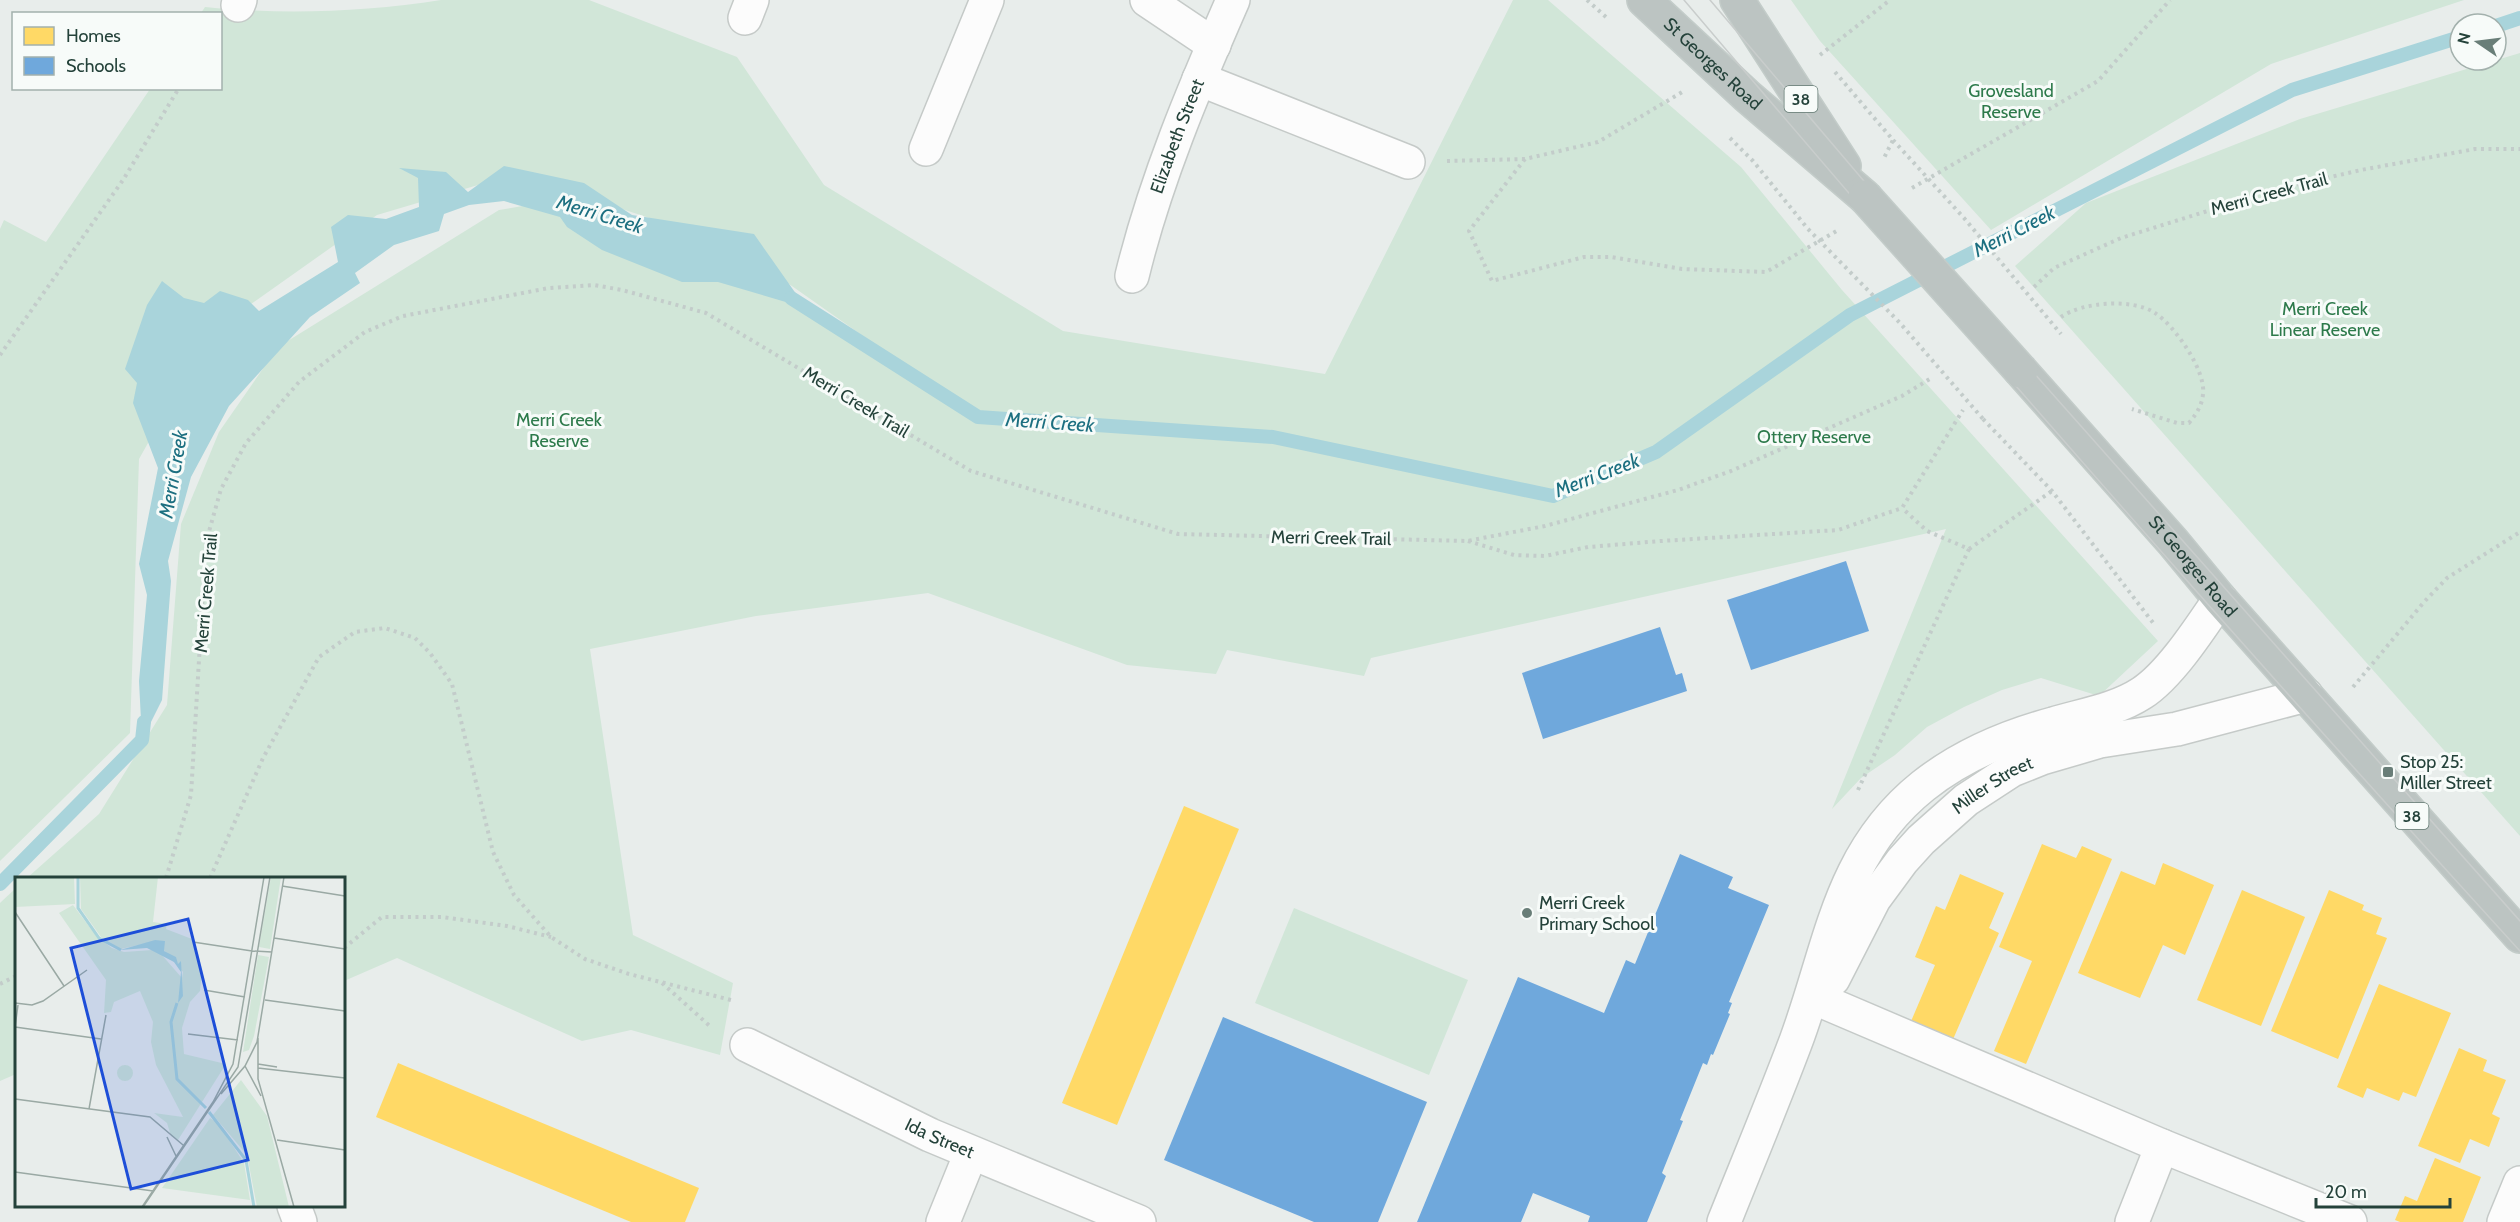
<svg xmlns="http://www.w3.org/2000/svg" width="2520" height="1222" font-family="Cabin,sans-serif">
<style>
.green{fill:#d1e6d8}
.water{fill:#a9d4db}
.homes{fill:#ffd966}
.schools{fill:#6fa8dc}
.lines{fill:none;stroke-linecap:round;stroke-linejoin:round}
.stream{stroke:#a9d4db;stroke-width:14}
.minor-casing{stroke:#c5cac8;stroke-width:36}
.highway-casing{stroke:#c3ccc9;stroke-width:36}
.path{stroke:#c3ccca;stroke-width:4;stroke-dasharray:3 4.5;stroke-linecap:butt}
.minor{stroke:#fcfcfc;stroke-width:33}
.highway{stroke:#bcc4c2;stroke-width:33}
.tram{stroke:#c9cdcc;stroke-width:1.5}
.highway-bridge-casing{stroke:#c3ccc9;stroke-width:36;stroke-linecap:butt}
.path-bridge{stroke:#c3ccca;stroke-width:4;stroke-dasharray:3 4.5;stroke-linecap:butt}
.highway-bridge{stroke:#bcc4c2;stroke-width:33}
.poi-dot{fill:#697e78;stroke:#f7fbf9;stroke-width:2}
.labels{text-anchor:middle;stroke-width:6;stroke-linejoin:round;paint-order:stroke}
.shield{fill:#f7fbf9;stroke:#637a73;stroke-width:1.5}
.shield-label{font-size:16px;font-weight:bold;fill:#24423a}
.street-label{font-size:18px;fill:#24423a;stroke:#f7fbf9}
.park-label{font-size:18px;fill:#2d7a4b;stroke:#f7fbf9}
.poi-label{font-size:18px;fill:#24423a;stroke:#f7fbf9;text-anchor:start}
.water-label{font-size:20px;font-style:italic;fill:#1c6f80;stroke:#f7fbf9}
.inset-river{fill:none;stroke:#a9d4db;stroke-width:3}
.inset-road{fill:none;stroke:#9aa9a4;stroke-width:1.5}
.view{fill:#1d4ed8;fill-opacity:0.15;stroke:#1d4ed8;stroke-width:3}
.inset-edge{fill:none;stroke:#24423a;stroke-width:3}
</style>
<rect width="100%" height="100%" fill="#e8edeb"/>
<g class="green">
<path d="M441,0H589L737,57L824,185L1063,331L1325,374L1513,0H1548L1741,167L1842,290L2158,641L2099,696L2041,678L2002,690L1964,707L1927,727L1895,755L1861,778L1832,809L1946,529L1371,658L1364,676L1227,650L1216,674L1127,665L928,593L756,616L590,649L633,935L733,983L720,1055L631,1030L582,1041L397,958L344,981V878H27L99,814L167,705L181,524L219,432L278,347L499,210L564,199L718,252L964,407L735,246L515,174L377,215L210,333L139,459L130,733L0,861V229L4,220L46,242L150,89L220,88V14L201,13L205,7C283,15 364,12 441,0Z"/>
<polygon points="1791,0 2464,0 2271,64 1991,230 1820,41"/>
<polygon points="2520,53 2520,836 2015,266 2086,203 2300,119"/>
<polygon points="16,888 16,1074 0,1081 0,903"/>
<polygon points="1294,908 1468,980 1429,1075 1255,1003"/>
</g>
<polygon class="water" points="504,166 584,183 632,215 754,234 806,308 718,282 682,282 602,250 567,227 560,217 504,201 469,205 444,214 439,231 394,245 355,273 360,283 310,317 229,406 191,477 168,561 171,581 162,700 142,740 139,681 147,595 139,564 158,468 133,403 137,383 125,369 147,305 162,281 184,298 204,303 220,291 248,300 259,311 338,262 331,227 348,215 386,219 419,207 418,178 399,168 446,172 468,192"/>
<g class="homes">
<polygon points="1184,806 1239,829 1117,1125 1062,1103"/>
<polygon points="2042,844 2076,858 2082,846 2112,859 2026,1064 1994,1051 2032,961 1999,947"/>
<polygon points="2163,863 2214,885 2185,955 2163,945 2140,998 2078,973 2121,871 2155,885"/>
<polygon points="1960,874 2004,893 1989,928 1999,933 1951,1044 1909,1026 1935,965 1915,957 1936,906 1945,910"/>
<polygon points="2242,890 2305,917 2261,1026 2197,1000"/>
<polygon points="2329,890 2364,905 2362,910 2382,918 2376,934 2387,938 2338,1059 2271,1031"/>
<polygon points="2379,984 2451,1013 2416,1097 2403,1092 2399,1101 2367,1088 2363,1098 2337,1087"/>
<polygon points="2459,1048 2487,1060 2483,1071 2506,1080 2492,1114 2500,1118 2489,1147 2470,1139 2460,1163 2418,1146"/>
<polygon points="398,1063 699,1188 685,1222 631,1222 376,1117"/>
<polygon points="2435,1158 2481,1177 2463,1222 2400,1222 2395,1220 2405,1196 2417,1201"/>
</g>
<g class="schools">
<polygon points="1846,561 1869,631 1751,670 1727,600"/>
<polygon points="1660,627 1676,675 1682,673 1687,691 1543,739 1522,673"/>
<polygon points="1680,854 1733,877 1728,888 1769,905 1729,1002 1732,1003 1728,1013 1730,1014 1713,1055 1711,1054 1707,1065 1703,1063 1680,1120 1683,1121 1662,1173 1666,1176 1647,1222 1588,1222 1590,1216 1533,1193 1521,1222 1417,1222 1518,977 1604,1013 1626,960 1635,964"/>
<polygon points="1223,1017 1427,1102 1378,1222 1314,1222 1164,1160"/>
</g>
<g class="lines">
<g class="stream">
<polyline points="2496,26 2520,18"/>
<polyline points="791,298 978,417 1273,437 1553,496 1656,452 1850,315 2292,90 2460,37"/>
<polyline points="0,884 142,740 144,722"/>
</g>
<g class="minor-casing">
<g id="minor">
<polyline points="1147,0 1214,45"/>
<polyline points="238,5 240,0"/>
<polyline points="745,18 752,0"/>
<polyline points="1199,79 1408,162"/>
<polyline points="926,149 987,0"/>
<path id="s1" d="M1132,276C1155,181 1194,89 1233,0"/>
<path id="s2" d="M1833,979L1874,899L1902,861L1921,840L1966,800L2012,770L2042,758L2100,741L2177,729L2306,695"/>
<polyline points="1822,1001 2162,1146 2350,1222"/>
<path id="s3" d="M747,1045L930,1135L1139,1222"/>
<polyline points="294,1206 300,1222"/>
<polyline points="943,1222 971,1153"/>
<path d="M1724,1222C1748,1162 1773,1102 1796,1041C1831,947 1838,854 1923,786C1962,755 2005,737 2053,724C2083,715 2116,710 2142,693C2170,675 2201,627 2220,599"/>
<polyline points="2132,1222 2162,1146"/>
<polyline points="2504,1222 2520,1183"/>
</g>
</g>
<g class="highway-casing">
<g id="highway">
<path id="s4" d="M1644,0L1747,96L1865,197"/>
<polyline points="1737,0 1844,166"/>
<path id="s5" d="M2021,371L2173,542L2220,599L2520,936"/>
</g>
</g>
<g class="path">
<polyline points="1587,0 1607,18"/>
<polyline points="1820,55 1890,0"/>
<polyline points="1835,72 1893,140 1883,160"/>
<polyline points="1730,138 1753,161 1808,229"/>
<polyline points="1525,159 1469,231 1492,281 1584,257 1611,257 1682,269 1766,272 1840,229"/>
<polyline points="1447,161 1525,159 1598,142 1684,91"/>
<polyline points="1912,188 2098,81 2170,0"/>
<polyline points="2034,287 2054,268 2121,238 2278,189 2361,170 2475,149 2520,149"/>
<path d="M2061,317C2082,302 2133,298 2155,313C2174,325 2206,370 2203,394C2202,406 2196,414 2189,423H2177L2132,409"/>
<polyline points="0,355 123,180 179,88"/>
<polyline points="1983,419 2052,491 2154,624"/>
<polyline points="1468,541 1514,555 1545,556 1588,547 1661,541 1838,530 1902,508 1963,410"/>
<polyline points="1969,549 2052,491"/>
<polyline points="2353,687 2424,602 2447,578 2520,532"/>
<polyline points="1858,790 1969,549 1927,531 1902,508"/>
<polyline points="166,878 191,795 206,542 221,489 246,443 299,382 365,332 403,316 549,288 594,285 622,290 706,313 971,471 1178,534 1467,541 1545,526 1678,490 1731,471 1902,396 1933,377"/>
<polyline points="210,878 263,758 319,657 355,632 385,628 415,638 430,653 452,684 493,852 514,895 551,937 585,959 629,974 735,1001"/>
<polyline points="344,948 382,917 442,917 507,926 551,937"/>
<polyline points="662,983 712,1028"/>
<polyline points="0,984 16,976"/>
</g>
<use href="#minor" class="minor"/>
<use href="#highway" class="highway"/>
<g class="tram">
<path d="M1684,0C1957,322 2236,640 2520,951"/>
<polyline points="1710,0 1869,187 2520,921"/>
</g>
<g class="highway-bridge-casing">
<polyline id="highway-bridge" points="1865,197 2021,371"/>
</g>
<g class="path-bridge">
<polyline points="1893,140 1964,218 2061,334"/>
<polyline points="1808,229 1900,323 1983,419"/>
</g>
<use href="#highway-bridge" class="highway-bridge"/>
</g>
<g class="poi-dot">
<rect x="2382" y="766" width="12" height="12" rx="3"/>
<circle cx="1527" cy="913" r="6"/>
</g>
<g class="labels">
<g class="shield">
<rect x="1784.5" y="86" width="33" height="26" rx="4.5"/>
<rect x="2395.5" y="803" width="33" height="26" rx="4.5"/>
</g>
<g class="shield-label">
<text x="1801" y="105">38</text>
<text x="2412" y="822">38</text>
</g>
<g class="street-label">
<text dy="6" stroke="none"><textPath href="#s4" startOffset="94">St Georges Road</textPath></text>
<text dy="6" stroke="none"><textPath href="#s1" startOffset="147">Elizabeth Street</textPath></text>
<text transform="translate(2269 194) rotate(-15)" y="6">Merri Creek Trail</text>
<text transform="translate(856 402) rotate(31)" y="6">Merri Creek Trail</text>
<text transform="translate(1331 538) rotate(1)" y="6">Merri Creek Trail</text>
<text dy="6" stroke="none"><textPath href="#s5" startOffset="260">St Georges Road</textPath></text>
<text transform="translate(206 593) rotate(-85)" y="6">Merri Creek Trail</text>
<text dy="6" stroke="none"><textPath href="#s2" startOffset="256">Miller Street</textPath></text>
<text dy="6" stroke="none"><textPath href="#s3" startOffset="214">Ida Street</textPath></text>
</g>
<g class="park-label">
<text x="2011" y="97">Grovesland<tspan x="2011" dy="21">Reserve</tspan></text>
<text x="2325" y="315">Merri Creek<tspan x="2325" dy="21">Linear Reserve</tspan></text>
<text x="559" y="426">Merri Creek<tspan x="559" dy="21">Reserve</tspan></text>
<text x="1814" y="443">Ottery Reserve</text>
</g>
<g class="poi-label">
<text x="2400" y="768">Stop 25:<tspan x="2400" dy="21">Miller Street</tspan></text>
<text x="1539" y="909">Merri Creek<tspan x="1539" dy="21">Primary School</tspan></text>
</g>
<g class="water-label">
<text transform="translate(600 214) rotate(17)" y="7">Merri Creek</text>
<text transform="translate(2014 231) rotate(-27)" y="7">Merri Creek</text>
<text transform="translate(1050 422) rotate(4)" y="7">Merri Creek</text>
<text transform="translate(173 474) rotate(-80)" y="7">Merri Creek</text>
<text transform="translate(1597 475) rotate(-21)" y="7">Merri Creek</text>
</g>
</g>
<g transform="translate(15 877)">
<rect width="330" height="330" fill="#e8edeb"/>
<path d="M0,0H59L60,27L0,30ZM65,0H143L138,45L152,47L151,52L177,62L187,94L185,114L175,125L167,151L169,177L211,187L163,263L156,259L152,246L139,236L168,240L141,188L136,165L138,145L125,114L99,125L96,135L89,136L91,103L44,36L58,28L82,60L97,71L109,75L137,73L146,77L167,101L168,95L146,70L132,66L106,72L86,60L66,32ZM256,0H266L255,72L244,70ZM243,78L254,80L239,159L234,173L228,175ZM102 196a8 8 0 1 1 16 0a8 8 0 1 1-16 0ZM226,203L252,239L274,330H242L232,278L198,238ZM195,241L203,246L229,286L235,323L147,311Z" fill="#d1e6d8"/>
<path d="M140,63L150,64L149,74L161,80L163,87L166,84L168,119L163,126L166,95L159,85L132,71L105,73Z" fill="#a9d4db"/>
<path class="inset-river" d="M63,0V31L84,61L106,73M162,126L156,145L162,202L191,231M194,235L231,283L239,330"/>
<path class="inset-road" d="M267,9L330,19M0,35L49,109M259,61L330,72M178,65L237,74M237,74L257,75M189,113L230,120M250,123L330,134M0,126L17,128L28,124L72,93M0,150L86,162M0,150L3,128M173,157L223,163M243,161V202L279,330M243,187L262,190M230,189L246,219M243,191L330,201M206,217L230,189L242,165L269,0M0,222L135,240L168,268M74,232L91,138M152,260L161,279M262,263L330,273M0,295L138,314M127,330L198,225L218,187L249,0M128,330L223,190L255,0"/>
<path class="view" d="M173,42L233,283L116,312L56,71Z"/>
<rect width="330" height="330" class="inset-edge"/>
</g>
<rect x="12" y="12" width="210" height="78" fill="#f7fbf9" stroke="#a3b1ad" stroke-width="1.5"/>
<rect x="24" y="27" width="30" height="18" fill="#ffd966" stroke="#a3b1ad" stroke-width="1.5"/>
<text x="66" y="42" font-size="18" fill="#24423a">Homes</text>
<rect x="24" y="57" width="30" height="18" fill="#6fa8dc" stroke="#a3b1ad" stroke-width="1.5"/>
<text x="66" y="72" font-size="18" fill="#24423a">Schools</text>
<g transform="translate(2478 42) rotate(284)"><circle r="28" fill="#f7fbf9" stroke="#a3b1ad" stroke-width="1.5"/>
<path d="M0-4.5L10 22L0 15L-10 22Z" fill="#697e78"/>
<text y="-9" font-size="16" font-weight="bold" text-anchor="middle" fill="#24423a">N</text>
</g>
<path d="M2316 1198v9h134v-9" fill="none" stroke="#24423a" stroke-width="3"/>
<text x="2325" y="1198" font-size="18" fill="#24423a" stroke="#f7fbf9" stroke-width="4.5" paint-order="stroke">20 m</text>
</svg>
